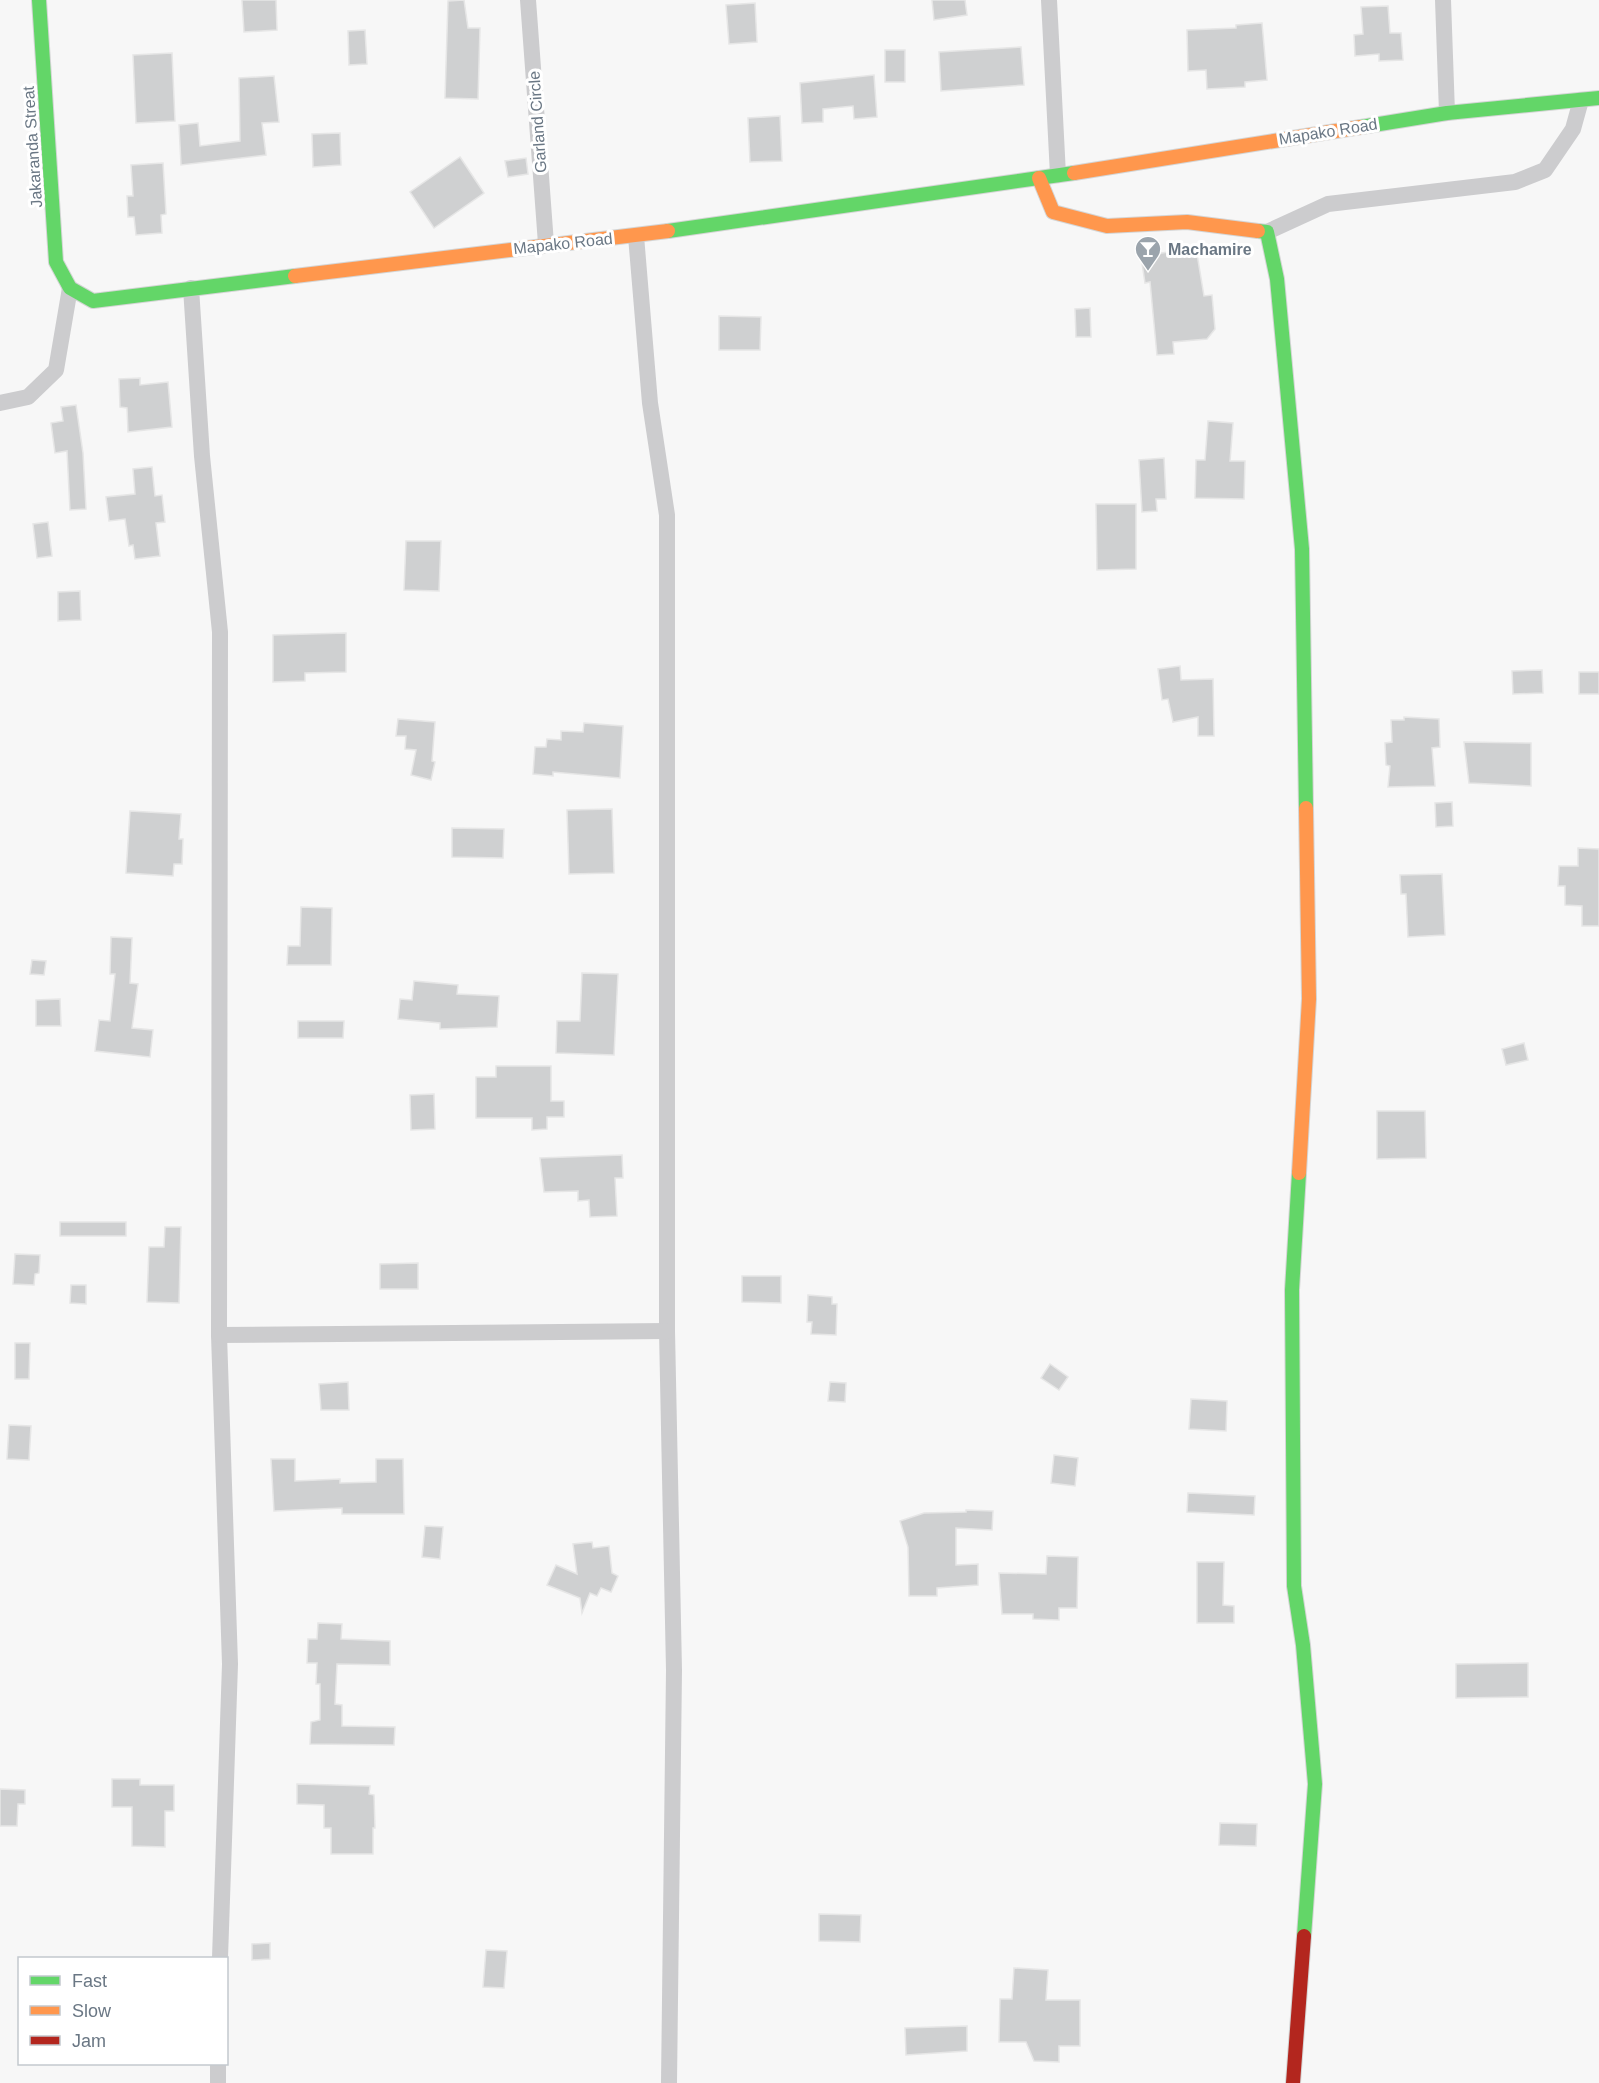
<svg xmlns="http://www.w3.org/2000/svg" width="1599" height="2083" font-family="Arial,sans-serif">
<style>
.building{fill:#cfd0d1;stroke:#e6e6e6;stroke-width:1.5}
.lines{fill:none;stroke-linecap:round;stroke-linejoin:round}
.fast-casing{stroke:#d4d5d5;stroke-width:16}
.slow-casing{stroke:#d4d5d5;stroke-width:16}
.jam-casing{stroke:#d4d5d5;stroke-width:16}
.street{stroke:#ccccce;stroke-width:16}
.fast{stroke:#63d668;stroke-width:14}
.slow{stroke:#ff974d;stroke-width:14}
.jam{stroke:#b3261e;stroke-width:14}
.labels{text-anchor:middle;stroke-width:6;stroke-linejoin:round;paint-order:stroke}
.street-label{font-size:16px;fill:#6a7784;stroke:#fff}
.poi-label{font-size:16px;font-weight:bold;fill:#6a7784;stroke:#fff;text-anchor:start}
</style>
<rect width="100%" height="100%" fill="#f7f7f7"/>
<g class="building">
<polygon points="242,0 276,0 277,30 244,32"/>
<polygon points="464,0 468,28 480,28 478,99 445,98 448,1"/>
<polygon points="932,0 965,0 967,15 934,20"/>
<polygon points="755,3 757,42 729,44 726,5"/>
<polygon points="1388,6 1390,33 1401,33 1403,60 1379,61 1379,54 1355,56 1354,35 1363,34 1361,7"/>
<polygon points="1262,23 1267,80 1245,82 1245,87 1207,89 1206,70 1188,71 1187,30 1236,28 1236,25"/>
<polygon points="365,30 367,64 349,65 348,31"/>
<polygon points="1021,47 1024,85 941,91 939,52"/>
<rect x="885" y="50" width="20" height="32"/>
<polygon points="172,53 175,121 136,123 133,55"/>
<polygon points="874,75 877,117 854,119 853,106 823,109 823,122 802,123 800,83"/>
<polygon points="274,76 279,122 262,123 266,155 181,165 179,125 198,123 200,146 240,141 239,78"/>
<polygon points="780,116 782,161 750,162 748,118"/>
<polygon points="340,133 341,165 313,167 312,134"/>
<polygon points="460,157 484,193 434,228 410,192"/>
<polygon points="526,158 528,174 508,177 505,161"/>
<polygon points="163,163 166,214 161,215 162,233 136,235 134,217 128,217 127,196 133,196 131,165"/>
<polygon points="1196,248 1204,296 1212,295 1215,329 1207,339 1173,342 1174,354 1157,355 1150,282 1145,283 1141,256"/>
<polygon points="1090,308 1091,337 1076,337 1075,309"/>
<polygon points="719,316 761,317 760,350 719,350"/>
<polygon points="140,378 140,385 168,382 172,427 128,432 127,408 120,407 119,379"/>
<polygon points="76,405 83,453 86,509 70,510 67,451 55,453 51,423 63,421 61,407"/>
<polygon points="1208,421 1233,423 1230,461 1245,461 1244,499 1195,498 1196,460 1205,460"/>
<polygon points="1164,458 1166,499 1156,499 1157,511 1142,512 1139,460"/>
<polygon points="152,467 155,496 162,495 165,522 156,523 160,556 135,559 133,545 129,546 125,519 109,521 106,497 135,494 133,469"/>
<polygon points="1096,504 1136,504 1136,569 1097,570"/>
<polygon points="48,522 52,556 37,558 33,524"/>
<polygon points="406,541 441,541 439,591 404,590"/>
<polygon points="80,591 81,620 58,621 58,592"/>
<polygon points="346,633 346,672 305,673 305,681 273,682 273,635"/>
<polygon points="1180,666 1181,680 1213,679 1214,736 1198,736 1198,717 1173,722 1168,699 1162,700 1158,669"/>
<polygon points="1542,670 1543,693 1513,694 1512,671"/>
<rect x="1579" y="672" width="20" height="22"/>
<polygon points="1404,717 1439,719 1440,747 1432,748 1435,786 1388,787 1390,766 1386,765 1385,743 1392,742 1391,720 1404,720"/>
<polygon points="398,719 435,722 432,761 435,762 431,780 411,775 416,750 405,749 406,736 396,736"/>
<polygon points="584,723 623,726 620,778 553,772 553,776 533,774 535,747 546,747 547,739 561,740 561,731 583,732"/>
<polygon points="1464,742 1531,743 1531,786 1469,783"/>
<polygon points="1452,802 1453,826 1436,827 1435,803"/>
<polygon points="612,809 614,873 569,874 567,810"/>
<polygon points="130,811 181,814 179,839 183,839 182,864 174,864 173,876 126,873"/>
<polygon points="452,828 504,829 503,858 452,857"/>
<polygon points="1578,848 1599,849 1599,926 1582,926 1582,906 1565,905 1565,886 1558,886 1559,866 1578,866"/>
<polygon points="1442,874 1445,935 1408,937 1406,894 1401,894 1400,875"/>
<polygon points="301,907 332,908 331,965 287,965 288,946 300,946"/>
<polygon points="111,937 132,938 130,983 138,984 132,1028 153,1030 150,1057 95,1051 99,1020 110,1021 115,974 110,974"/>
<polygon points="32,960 46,961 44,975 30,974"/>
<polygon points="582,973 618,974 614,1055 556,1053 557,1021 580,1021"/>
<polygon points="414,981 458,985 457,994 499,996 497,1027 440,1029 440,1023 398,1019 400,999 412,1000"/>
<polygon points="60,999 61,1026 36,1026 36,1000"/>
<polygon points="298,1021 344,1021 343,1038 298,1038"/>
<polygon points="1524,1043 1528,1060 1506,1065 1502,1049"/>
<polygon points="496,1066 551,1066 551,1101 564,1101 564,1117 547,1117 547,1129 532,1130 532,1118 476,1118 476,1077 496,1077"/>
<polygon points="434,1094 435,1129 411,1130 410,1095"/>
<polygon points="1377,1111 1425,1111 1426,1158 1377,1159"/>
<polygon points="622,1155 623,1178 615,1178 617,1216 590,1217 589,1200 578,1201 578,1191 544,1192 540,1158"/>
<rect x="60" y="1222" width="66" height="14"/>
<polygon points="165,1227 181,1227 179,1303 147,1302 149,1247 164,1247"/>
<polygon points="15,1254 40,1255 39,1273 35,1274 34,1285 13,1284"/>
<polygon points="418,1263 418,1289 380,1289 380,1264"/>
<polygon points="742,1276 781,1276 781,1303 742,1302"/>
<polygon points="71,1285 86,1285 86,1304 70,1303"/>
<polygon points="808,1295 832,1297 832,1304 837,1304 836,1335 811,1334 812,1322 807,1322"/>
<polygon points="15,1343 30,1343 29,1379 15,1379"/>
<polygon points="1050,1364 1068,1377 1059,1390 1041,1378"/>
<polygon points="348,1382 349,1410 321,1410 319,1384"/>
<polygon points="830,1382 846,1383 845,1402 828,1401"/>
<polygon points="1191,1399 1227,1401 1226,1431 1189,1429"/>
<polygon points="9,1425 31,1426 29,1460 7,1459"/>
<polygon points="1054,1455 1078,1458 1075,1486 1051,1483"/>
<polygon points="271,1459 295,1459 295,1481 340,1479 340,1483 376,1482 376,1459 403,1459 404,1514 342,1514 342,1508 274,1511"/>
<polygon points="1188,1493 1255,1496 1254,1515 1187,1512"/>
<polygon points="966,1510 993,1511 992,1530 956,1528 956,1565 978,1564 978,1585 937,1588 937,1596 909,1596 908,1547 900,1521 924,1513 966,1512"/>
<polygon points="425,1526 443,1527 440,1559 422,1557"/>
<polygon points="592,1542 593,1548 609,1546 612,1573 618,1576 611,1592 601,1588 597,1596 590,1593 582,1613 580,1598 547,1585 556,1565 577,1574 573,1544"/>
<polygon points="1047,1556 1078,1557 1077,1608 1059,1608 1059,1620 1033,1619 1033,1614 1002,1614 999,1573 1046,1574"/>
<polygon points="1197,1562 1224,1562 1223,1605 1234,1606 1234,1623 1197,1623"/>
<polygon points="318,1623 342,1624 341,1639 390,1641 390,1665 337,1664 335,1704 342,1705 342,1726 395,1727 394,1745 310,1744 311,1722 320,1720 320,1684 316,1684 317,1663 307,1663 308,1639 317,1639"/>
<polygon points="1528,1663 1528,1697 1456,1698 1456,1664"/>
<polygon points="112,1779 140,1779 140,1785 174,1785 174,1811 165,1811 165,1847 132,1846 132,1807 112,1807"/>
<polygon points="297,1784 370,1786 369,1794 374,1795 375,1828 373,1828 373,1854 331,1854 331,1828 324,1828 324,1805 297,1804"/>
<polygon points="0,1789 25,1790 25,1804 18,1804 17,1826 0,1826"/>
<polygon points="1220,1823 1257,1824 1256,1846 1219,1845"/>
<polygon points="819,1914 861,1915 860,1942 819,1941"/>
<polygon points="270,1943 270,1959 252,1960 252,1944"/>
<polygon points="486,1950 507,1951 504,1988 483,1987"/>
<polygon points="1014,1968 1048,1970 1046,2000 1080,2000 1080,2046 1059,2046 1059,2062 1034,2061 1026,2042 999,2042 1000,1999 1012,1999"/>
<polygon points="967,2026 967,2051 906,2055 905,2028"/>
</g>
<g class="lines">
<g class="fast-casing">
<g id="fast">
<polyline points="39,0 56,262 70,288 93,301 295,276"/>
<polyline points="1361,127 1447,113 1599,98"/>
<polyline points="668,231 1074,173"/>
<polyline points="1258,231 1267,232 1277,279 1302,549 1306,808"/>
<polyline points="1299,1173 1292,1290 1294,1586 1303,1645 1315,1784 1304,1936"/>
</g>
</g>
<g class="slow-casing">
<g id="slow">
<polyline points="1074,173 1361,127"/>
<polyline points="1039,178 1053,212 1107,226 1187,222 1258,231"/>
<polyline points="295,276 668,231"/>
<polyline points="1299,1173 1309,999 1306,808"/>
</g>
</g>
<g class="jam-casing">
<polyline id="jam" points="1293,2083 1304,1936"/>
</g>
<g class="street">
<polyline points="528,0 546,244"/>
<polyline points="1049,0 1058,175"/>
<polyline points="1443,0 1447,113"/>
<polyline points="1267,232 1328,204 1515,182 1545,170 1573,129 1581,100"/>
<polyline points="636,236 650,403 667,515 667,1331 674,1670 669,2083"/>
<polyline points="191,288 202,456 220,632 219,1335 230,1664 220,1958"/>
<polyline points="0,403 28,397 56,370 70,288"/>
<polyline points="219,1335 667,1331"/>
<polyline points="218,2064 218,2083"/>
</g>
<use href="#fast" class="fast"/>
<use href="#slow" class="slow"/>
<use href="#jam" class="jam"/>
</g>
<defs>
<g id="bar-pin" transform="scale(1.35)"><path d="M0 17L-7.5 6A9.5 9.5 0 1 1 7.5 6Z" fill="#9ba4ac" stroke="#fff"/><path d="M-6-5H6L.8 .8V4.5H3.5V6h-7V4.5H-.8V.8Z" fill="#fff"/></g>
</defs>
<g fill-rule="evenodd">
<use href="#bar-pin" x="1148" y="249"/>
</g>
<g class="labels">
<g class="street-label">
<text transform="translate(537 122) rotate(-94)" y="6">Garland Circle</text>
<text transform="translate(1328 131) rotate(-9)" y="6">Mapako Road</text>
<text transform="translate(32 147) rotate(-94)" y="6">Jakaranda Streat</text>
<text transform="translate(563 243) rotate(-6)" y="6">Mapako Road</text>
</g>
<g class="poi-label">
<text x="1168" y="255">Machamire</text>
</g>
</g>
<rect x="18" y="1957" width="210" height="108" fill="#ffffff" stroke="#c3c9ce" stroke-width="1.5"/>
<rect x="30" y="1976" width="30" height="9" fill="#63d668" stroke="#c3c9ce" stroke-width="1.5"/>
<text x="72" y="1987" font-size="18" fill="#6a7784">Fast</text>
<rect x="30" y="2006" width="30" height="9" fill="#ff974d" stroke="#c3c9ce" stroke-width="1.5"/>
<text x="72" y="2017" font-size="18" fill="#6a7784">Slow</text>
<rect x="30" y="2036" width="30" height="9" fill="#b3261e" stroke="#c3c9ce" stroke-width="1.5"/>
<text x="72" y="2047" font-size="18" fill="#6a7784">Jam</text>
</svg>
